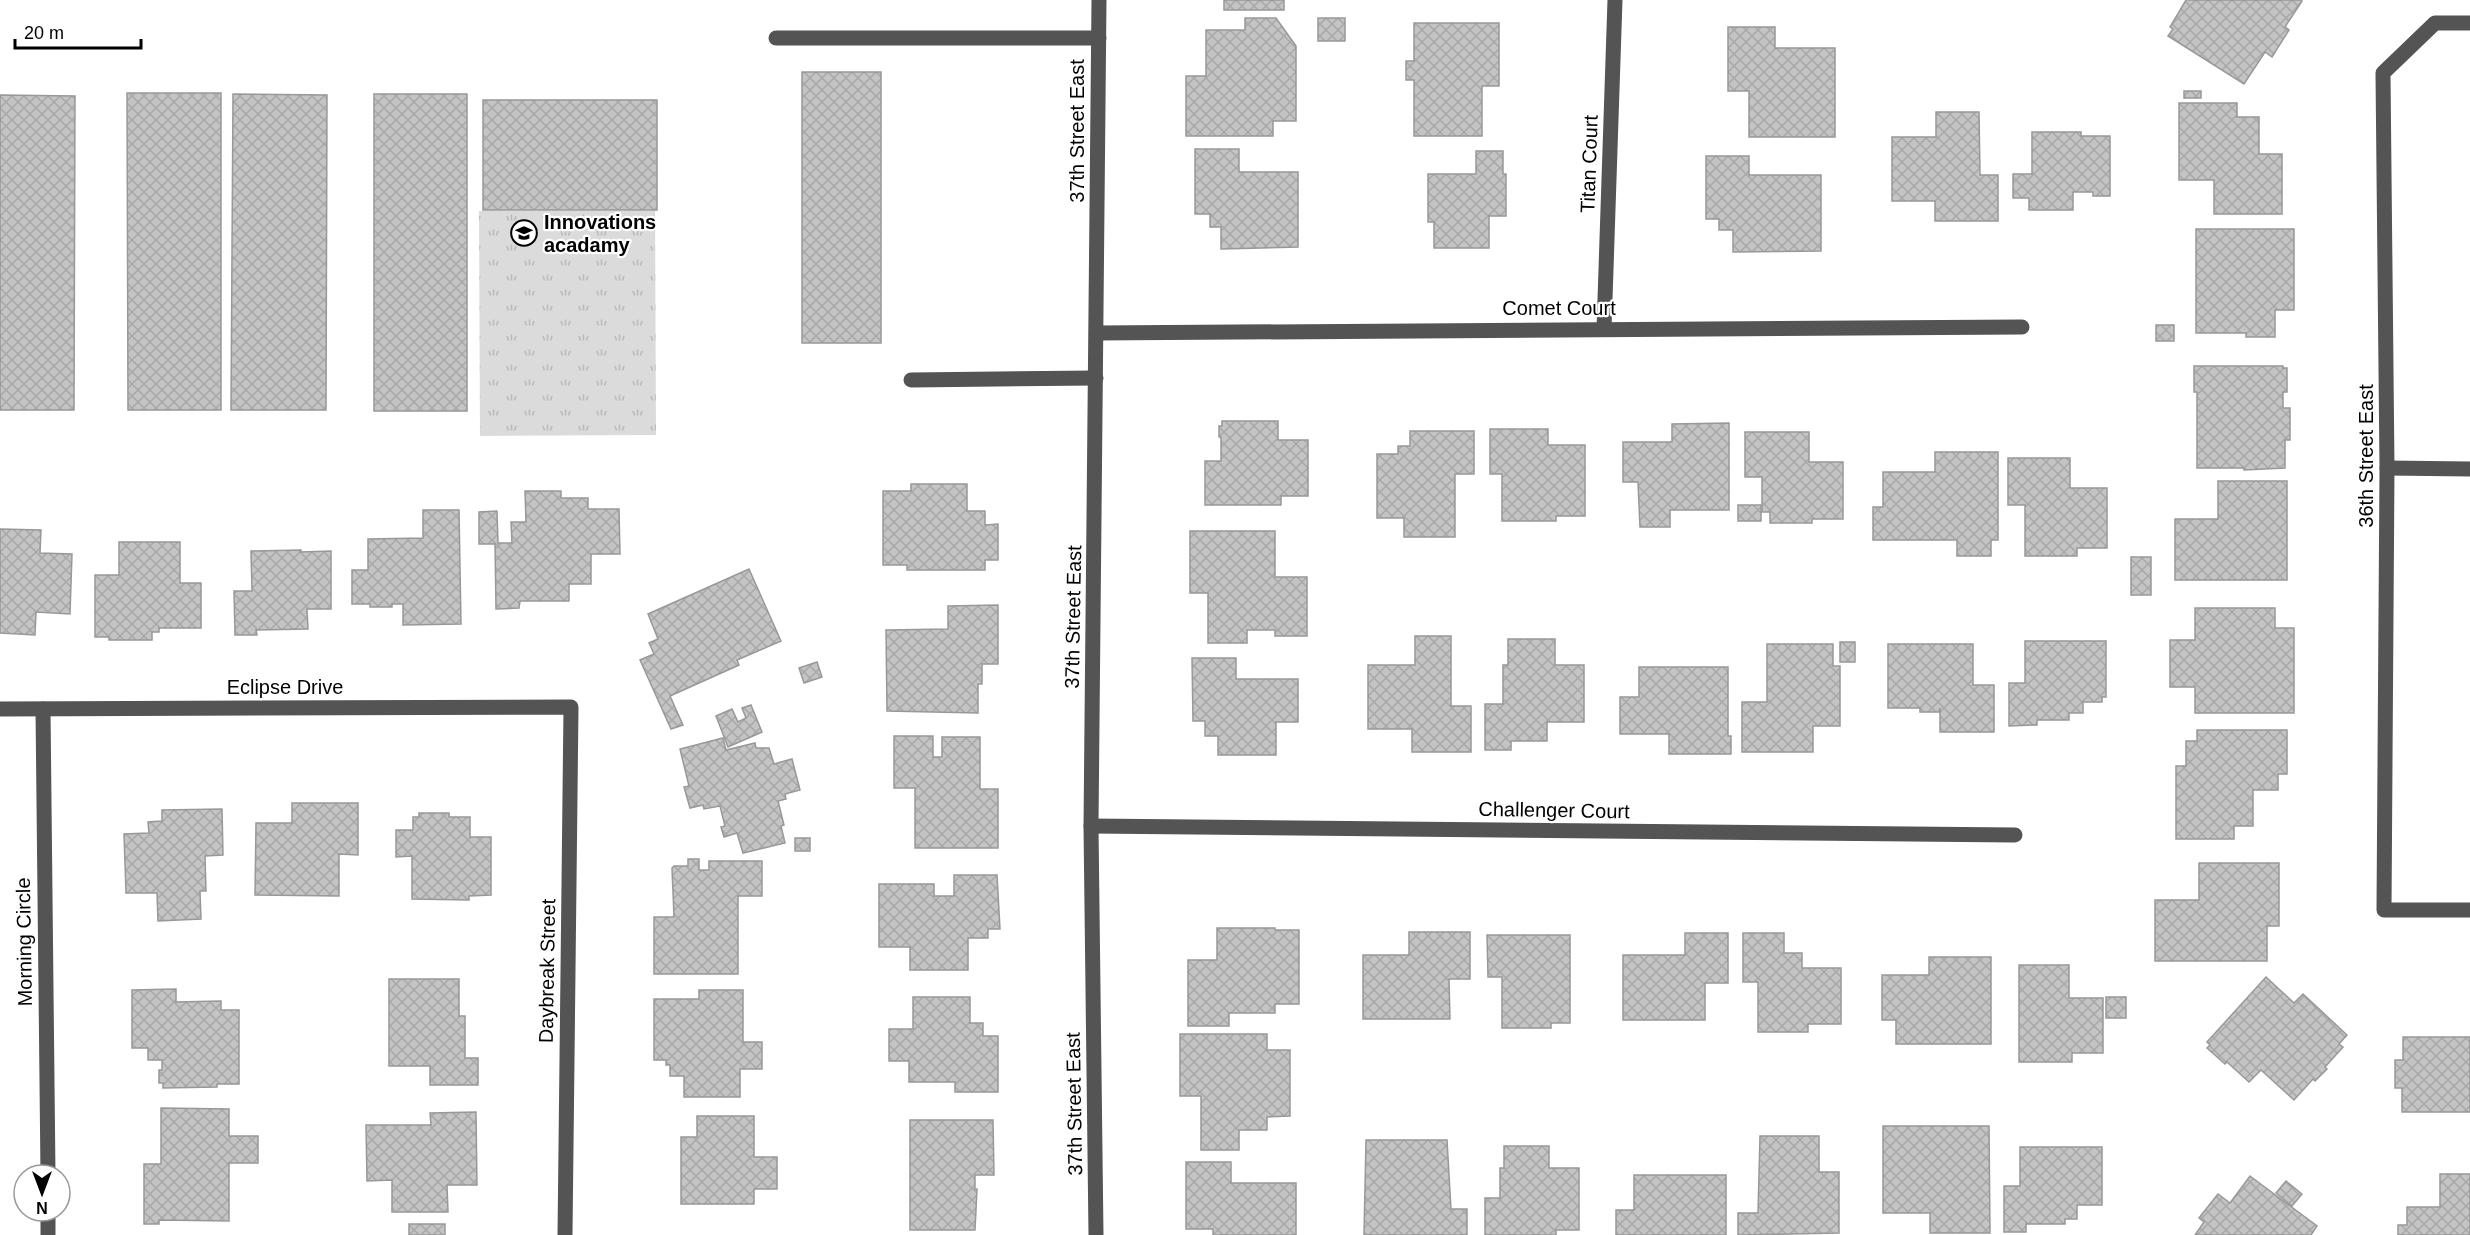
<svg xmlns="http://www.w3.org/2000/svg" width="2470" height="1235" font-family="Arial,sans-serif">
<style>
.grass{fill:url(#grass-tufts)}
.building{fill:url(#building-cross-hatch);stroke:#989898;stroke-width:1.5}
.lines{fill:none;stroke-linecap:round;stroke-linejoin:round}
.minor{stroke:#545454;stroke-width:15}
.labels{text-anchor:middle;stroke-width:4.5;stroke-linejoin:round;paint-order:stroke}
.street-label{font-size:20px;fill:#000;stroke:#fff}
.poi-label{font-size:20px;font-weight:bold;fill:#000;stroke:#fff;text-anchor:start}
</style>
<defs>
<pattern id="grass-tufts" width="24" height="20" patternUnits="userSpaceOnUse" patternTransform="scale(1.5)"><rect width="24" height="20" fill="#dbdbdb"/><path d="M3 7l-1-3M5 7V3M7 7l1-3M15 17l-1-3M17 17v-4M19 17l1-3" fill="none" stroke="#bababa"/></pattern>
<pattern id="building-cross-hatch" width="8" height="8" patternUnits="userSpaceOnUse" patternTransform="scale(1.5)"><rect width="8" height="8" fill="#c4c4c4"/><path d="M0 0l8 8M0 8l8-8" fill="none" stroke="#a7a7a7"/></pattern>
</defs>
<rect width="100%" height="100%" fill="#fff"/>
<polygon class="grass" points="479,211 655,211 656,435 480,436"/>
<g class="building">
<rect x="1224" y="0" width="60" height="10"/>
<polygon points="2186,0 2301,0 2302,1 2285,27 2289,30 2272,57 2265,52 2244,84 2168,36 2173,29 2170,27"/>
<polygon points="1245,18 1276,18 1296,46 1296,121 1273,121 1273,136 1186,136 1186,76 1206,76 1206,30 1245,30"/>
<rect x="1318" y="18" width="27" height="23"/>
<polygon points="1414,23 1499,23 1499,86 1482,86 1482,136 1414,136 1414,80 1406,80 1406,61 1414,61"/>
<polygon points="1728,27 1775,27 1775,48 1835,48 1835,137 1749,137 1749,91 1728,91"/>
<rect x="802" y="72" width="79" height="271"/>
<rect x="2184" y="91" width="17" height="7"/>
<polygon points="127,93 221,93 221,410 128,410"/>
<polygon points="233,94 327,95 326,410 231,410"/>
<rect x="374" y="94" width="93" height="317"/>
<polygon points="0,95 75,96 74,410 0,410"/>
<rect x="483" y="100" width="174" height="110"/>
<polygon points="2179,103 2237,103 2237,117 2259,117 2259,154 2282,154 2282,214 2214,214 2214,180 2179,180"/>
<polygon points="1936,112 1979,112 1980,175 1998,175 1998,221 1935,221 1935,201 1892,201 1892,137 1936,137"/>
<polygon points="2032,132 2081,132 2081,136 2110,136 2110,196 2093,196 2093,192 2073,192 2073,210 2029,210 2029,198 2013,198 2013,174 2032,174"/>
<polygon points="1195,149 1239,149 1239,172 1298,172 1298,247 1221,249 1221,227 1210,227 1210,214 1195,214"/>
<polygon points="1476,151 1503,151 1503,174 1506,174 1506,216 1489,216 1489,248 1434,248 1434,222 1428,222 1428,174 1476,174"/>
<polygon points="1706,156 1749,156 1749,175 1821,175 1821,251 1733,252 1733,230 1719,230 1719,219 1706,219"/>
<polygon points="2196,229 2294,229 2294,310 2275,310 2275,337 2246,337 2246,333 2196,333"/>
<rect x="2156" y="325" width="18" height="16"/>
<polygon points="2194,366 2283,366 2283,368 2287,368 2287,392 2283,392 2283,408 2290,408 2290,440 2285,440 2285,468 2244,470 2244,468 2197,468 2197,392 2194,392"/>
<polygon points="1222,421 1278,421 1278,440 1308,440 1308,496 1281,496 1281,505 1205,505 1205,461 1221,461 1221,437 1219,437 1219,426 1222,426"/>
<polygon points="1729,423 1729,510 1670,510 1670,527 1640,527 1638,482 1623,482 1623,442 1672,442 1672,424"/>
<polygon points="1490,429 1548,429 1548,445 1585,445 1585,516 1556,516 1556,521 1502,521 1502,474 1490,474"/>
<polygon points="1410,431 1474,431 1474,474 1455,474 1455,537 1404,537 1404,518 1377,518 1377,454 1398,454 1398,446 1410,446"/>
<polygon points="1745,432 1809,432 1809,462 1843,462 1843,519 1812,519 1812,523 1770,523 1770,512 1762,512 1762,477 1745,477"/>
<polygon points="1935,452 1998,452 1998,540 1991,540 1991,556 1957,556 1957,540 1873,540 1873,507 1883,507 1883,472 1935,472"/>
<polygon points="2008,458 2070,458 2070,488 2107,488 2107,548 2077,548 2077,556 2025,556 2025,505 2008,505"/>
<polygon points="2218,481 2287,481 2287,580 2175,580 2175,519 2218,519"/>
<polygon points="911,484 967,484 967,511 985,511 985,525 998,524 998,560 985,560 985,570 907,570 907,565 883,565 883,491 911,491"/>
<polygon points="525,491 561,491 561,498 588,498 588,509 619,509 620,554 591,554 591,584 569,584 569,601 520,601 519,608 496,609 495,544 479,544 479,512 497,511 498,543 512,543 511,522 526,522"/>
<rect x="1738" y="505" width="23" height="16"/>
<polygon points="423,510 459,510 461,624 403,625 403,604 392,604 392,607 370,607 370,604 352,604 352,570 368,570 368,539 423,538"/>
<polygon points="0,529 41,530 40,553 72,554 70,614 36,612 35,635 0,633"/>
<polygon points="1190,531 1275,531 1275,577 1307,577 1307,636 1275,636 1275,630 1247,630 1247,643 1208,643 1208,593 1190,593"/>
<polygon points="119,542 180,542 180,583 201,583 201,628 159,628 159,632 152,632 152,640 109,640 109,637 95,637 95,575 119,575"/>
<polygon points="301,550 301,552 331,551 331,609 307,609 308,629 256,630 257,635 235,635 234,591 252,591 251,551"/>
<rect x="2131" y="557" width="20" height="38"/>
<polygon points="749,569 781,641 737,660 739,665 670,696 683,725 671,729 640,660 654,654 649,643 658,639 648,614"/>
<polygon points="998,605 998,664 982,664 982,684 978,684 978,713 887,711 886,630 948,629 948,606"/>
<polygon points="2195,608 2275,608 2275,628 2294,628 2294,713 2195,713 2195,687 2170,687 2170,640 2195,640"/>
<polygon points="1415,636 1451,636 1451,706 1471,706 1471,752 1412,752 1412,729 1368,729 1368,665 1415,665"/>
<polygon points="1508,639 1555,639 1555,665 1584,665 1584,722 1547,722 1547,741 1511,741 1511,750 1485,750 1485,704 1503,704 1503,665 1508,665"/>
<polygon points="2025,641 2106,641 2106,697 2102,697 2102,702 2083,702 2083,713 2069,713 2069,720 2037,720 2037,725 2009,726 2009,683 2025,683"/>
<rect x="1840" y="642" width="15" height="20"/>
<polygon points="1767,644 1833,644 1833,666 1840,666 1840,726 1813,726 1813,752 1742,752 1742,702 1767,702"/>
<polygon points="1888,644 1973,644 1973,685 1994,685 1994,732 1940,732 1940,708 1939,712 1920,712 1920,708 1888,708"/>
<polygon points="1192,658 1236,658 1236,679 1298,679 1298,722 1276,722 1276,755 1218,755 1218,736 1205,736 1205,721 1193,721"/>
<polygon points="817,662 822,677 804,683 799,668"/>
<polygon points="1639,667 1728,667 1728,736 1731,736 1731,754 1669,754 1669,734 1620,734 1620,697 1639,697"/>
<polygon points="751,705 762,732 728,747 716,716 732,709 738,722 746,718 742,708"/>
<polygon points="2197,730 2287,730 2287,774 2278,774 2278,790 2253,790 2253,826 2234,826 2234,839 2176,839 2176,766 2186,766 2186,741 2197,741"/>
<polygon points="894,736 933,736 933,757 942,757 942,737 980,737 980,789 998,789 998,848 915,848 915,788 894,788"/>
<polygon points="723,738 726,750 755,743 756,748 769,748 774,764 792,759 800,790 785,794 786,799 778,801 784,825 781,826 785,843 743,853 737,833 724,837 721,827 725,826 720,806 704,809 703,805 690,808 684,787 689,786 680,749"/>
<polygon points="292,803 358,803 358,855 339,854 339,896 255,895 256,823 292,823"/>
<polygon points="222,809 223,855 205,856 206,891 200,891 201,919 158,921 157,893 126,893 124,834 149,833 148,822 162,821 162,810"/>
<polygon points="419,813 449,813 449,817 470,817 470,837 491,837 491,895 469,896 469,900 412,899 412,856 396,857 396,830 413,830 413,817 419,817"/>
<rect x="795" y="838" width="15" height="13"/>
<polygon points="688,859 699,859 699,870 709,870 709,861 762,861 762,896 738,896 738,974 654,974 654,917 674,917 672,868 674,866 688,866"/>
<polygon points="2199,863 2279,863 2279,926 2267,926 2267,961 2155,961 2155,900 2199,900"/>
<polygon points="954,875 997,875 1000,929 988,929 988,938 968,938 968,970 910,970 910,947 879,947 879,884 934,884 934,896 954,896"/>
<polygon points="1217,928 1275,928 1275,930 1299,930 1299,1004 1275,1004 1275,1013 1229,1013 1229,1026 1188,1026 1188,960 1217,960"/>
<polygon points="1409,932 1470,932 1470,979 1449,979 1450,1019 1363,1019 1363,955 1409,955"/>
<polygon points="1685,933 1728,933 1728,983 1705,983 1705,1020 1623,1020 1623,955 1685,955"/>
<polygon points="1743,933 1784,933 1784,953 1802,953 1802,968 1841,968 1841,1024 1808,1024 1808,1032 1758,1032 1758,982 1743,982"/>
<polygon points="1487,935 1570,935 1570,1023 1551,1023 1551,1028 1502,1028 1502,977 1488,977"/>
<polygon points="1929,957 1991,957 1991,1044 1896,1044 1896,1020 1882,1020 1882,975 1929,975"/>
<polygon points="2019,965 2069,965 2069,998 2103,998 2103,1053 2072,1053 2072,1062 2019,1062"/>
<polygon points="2266,977 2294,1003 2303,994 2347,1035 2339,1044 2343,1047 2325,1067 2327,1069 2315,1081 2313,1079 2294,1100 2261,1070 2249,1082 2227,1062 2225,1064 2207,1048 2210,1045 2207,1042"/>
<polygon points="389,979 459,979 459,1016 465,1016 465,1058 478,1058 478,1085 430,1085 430,1066 389,1066"/>
<polygon points="176,989 176,1002 221,1001 221,1010 239,1010 239,1084 217,1084 217,1087 163,1088 163,1083 159,1083 159,1070 162,1070 162,1060 148,1060 148,1048 132,1048 132,990"/>
<polygon points="699,990 743,990 743,1042 762,1042 762,1069 740,1069 740,1097 684,1097 684,1076 670,1076 670,1065 666,1065 666,1060 654,1060 654,999 699,999"/>
<polygon points="913,997 970,997 970,1023 983,1023 983,1036 998,1036 998,1092 955,1092 955,1082 909,1082 909,1061 889,1061 889,1029 913,1029"/>
<rect x="2106" y="997" width="20" height="21"/>
<polygon points="1180,1034 1267,1034 1267,1050 1290,1050 1290,1116 1267,1117 1267,1130 1239,1130 1239,1150 1201,1150 1201,1096 1180,1096"/>
<polygon points="2403,1037 2470,1037 2470,1112 2402,1112 2402,1088 2395,1088 2395,1060 2403,1060"/>
<polygon points="161,1108 229,1109 229,1136 258,1136 258,1163 229,1163 229,1221 159,1220 159,1224 144,1224 144,1164 161,1164"/>
<polygon points="476,1112 477,1185 447,1185 448,1212 392,1212 392,1180 367,1181 366,1125 431,1125 430,1113"/>
<polygon points="697,1116 754,1116 754,1157 777,1157 777,1189 754,1189 754,1204 681,1204 681,1137 697,1137"/>
<polygon points="910,1120 993,1120 994,1175 975,1175 975,1189 977,1189 975,1230 910,1230"/>
<polygon points="1883,1126 1989,1126 1990,1233 1930,1233 1930,1213 1883,1213"/>
<polygon points="1760,1136 1819,1136 1819,1172 1839,1172 1839,1233 1738,1235 1738,1213 1758,1213"/>
<polygon points="1366,1140 1447,1140 1451,1209 1467,1209 1467,1235 1364,1235"/>
<polygon points="1504,1146 1549,1146 1549,1168 1579,1168 1579,1230 1556,1230 1556,1235 1485,1235 1485,1198 1500,1198 1500,1168 1504,1168"/>
<polygon points="2020,1147 2102,1147 2102,1205 2077,1205 2077,1219 2065,1219 2065,1224 2026,1224 2026,1232 2004,1232 2004,1186 2020,1186"/>
<polygon points="1186,1162 1231,1162 1231,1183 1296,1183 1296,1235 1213,1235 1213,1229 1186,1229"/>
<polygon points="2440,1174 2470,1174 2470,1235 2398,1235 2398,1225 2407,1225 2407,1207 2440,1207"/>
<polygon points="1634,1175 1726,1175 1726,1235 1616,1235 1616,1210 1634,1210"/>
<polygon points="2250,1176 2317,1226 2311,1235 2195,1235 2204,1222 2199,1218 2218,1194 2230,1203"/>
<polygon points="2286,1181 2302,1194 2292,1206 2276,1193"/>
<rect x="409" y="1224" width="36" height="11"/>
</g>
<g class="lines">
<g class="minor">
<polyline points="2470,23 2435,23 2383,73 2387,468 2384,910 2470,910"/>
<polyline points="776,38 1099,38"/>
<polyline points="1604,329 1615,0"/>
<polyline points="1097,333 2022,327"/>
<polyline points="911,380 1096,378"/>
<polyline points="2387,468 2470,469"/>
<polyline points="0,709 571,707 565,1235"/>
<polyline points="43,709 48,1175"/>
<polyline points="1091,826 2015,835"/>
<polyline points="48,1211 48,1235"/>
<polyline points="1096,1235 1091,826 1099,0"/>
</g>
</g>
<defs>
<g id="school-ring" transform="scale(1.35)"><circle r="9.5" fill="#fff" stroke="#000" stroke-width="1.5"/><path d="M0-5L7-2L0 1L-7-2ZM-4 1L0 2.5L4 1V4Q0 6-4 4Z" fill="#000"/></g>
</defs>
<g fill-rule="evenodd">
<use href="#school-ring" x="524" y="233"/>
</g>
<g class="labels">
<g class="street-label">
<text transform="translate(1077 131) rotate(-90)" y="7">37th Street East</text>
<text transform="translate(1589 164) rotate(-88)" y="7">Titan Court</text>
<text x="1559" y="315">Comet Court</text>
<text transform="translate(2366 456) rotate(-90)" y="7">36th Street East</text>
<text transform="translate(1073 617) rotate(-89)" y="7">37th Street East</text>
<text x="285" y="694">Eclipse Drive</text>
<text transform="translate(1554 810) rotate(1)" y="7">Challenger Court</text>
<text transform="translate(24 942) rotate(-91)" y="7">Morning Circle</text>
<text transform="translate(547 971) rotate(-89)" y="7">Daybreak Street</text>
<text transform="translate(1074 1104) rotate(-91)" y="7">37th Street East</text>
</g>
<g class="poi-label">
<text x="544" y="229">Innovations<tspan x="544" dy="23">acadamy</tspan></text>
</g>
</g>
<g transform="translate(42 1193) rotate(180)"><circle r="28" fill="#ffffff" stroke="#999999" stroke-width="1.5"/>
<path d="M0-4.5L10 22L0 15L-10 22Z" fill="#000000"/>
<text y="-9" font-size="16" font-weight="bold" text-anchor="middle" fill="#000000">N</text>
</g>
<path d="M15 39v9h126v-9" fill="none" stroke="#000000" stroke-width="3"/>
<text x="24" y="39" font-size="18" fill="#000000" stroke="#ffffff" stroke-width="4.5" paint-order="stroke">20 m</text>
</svg>
